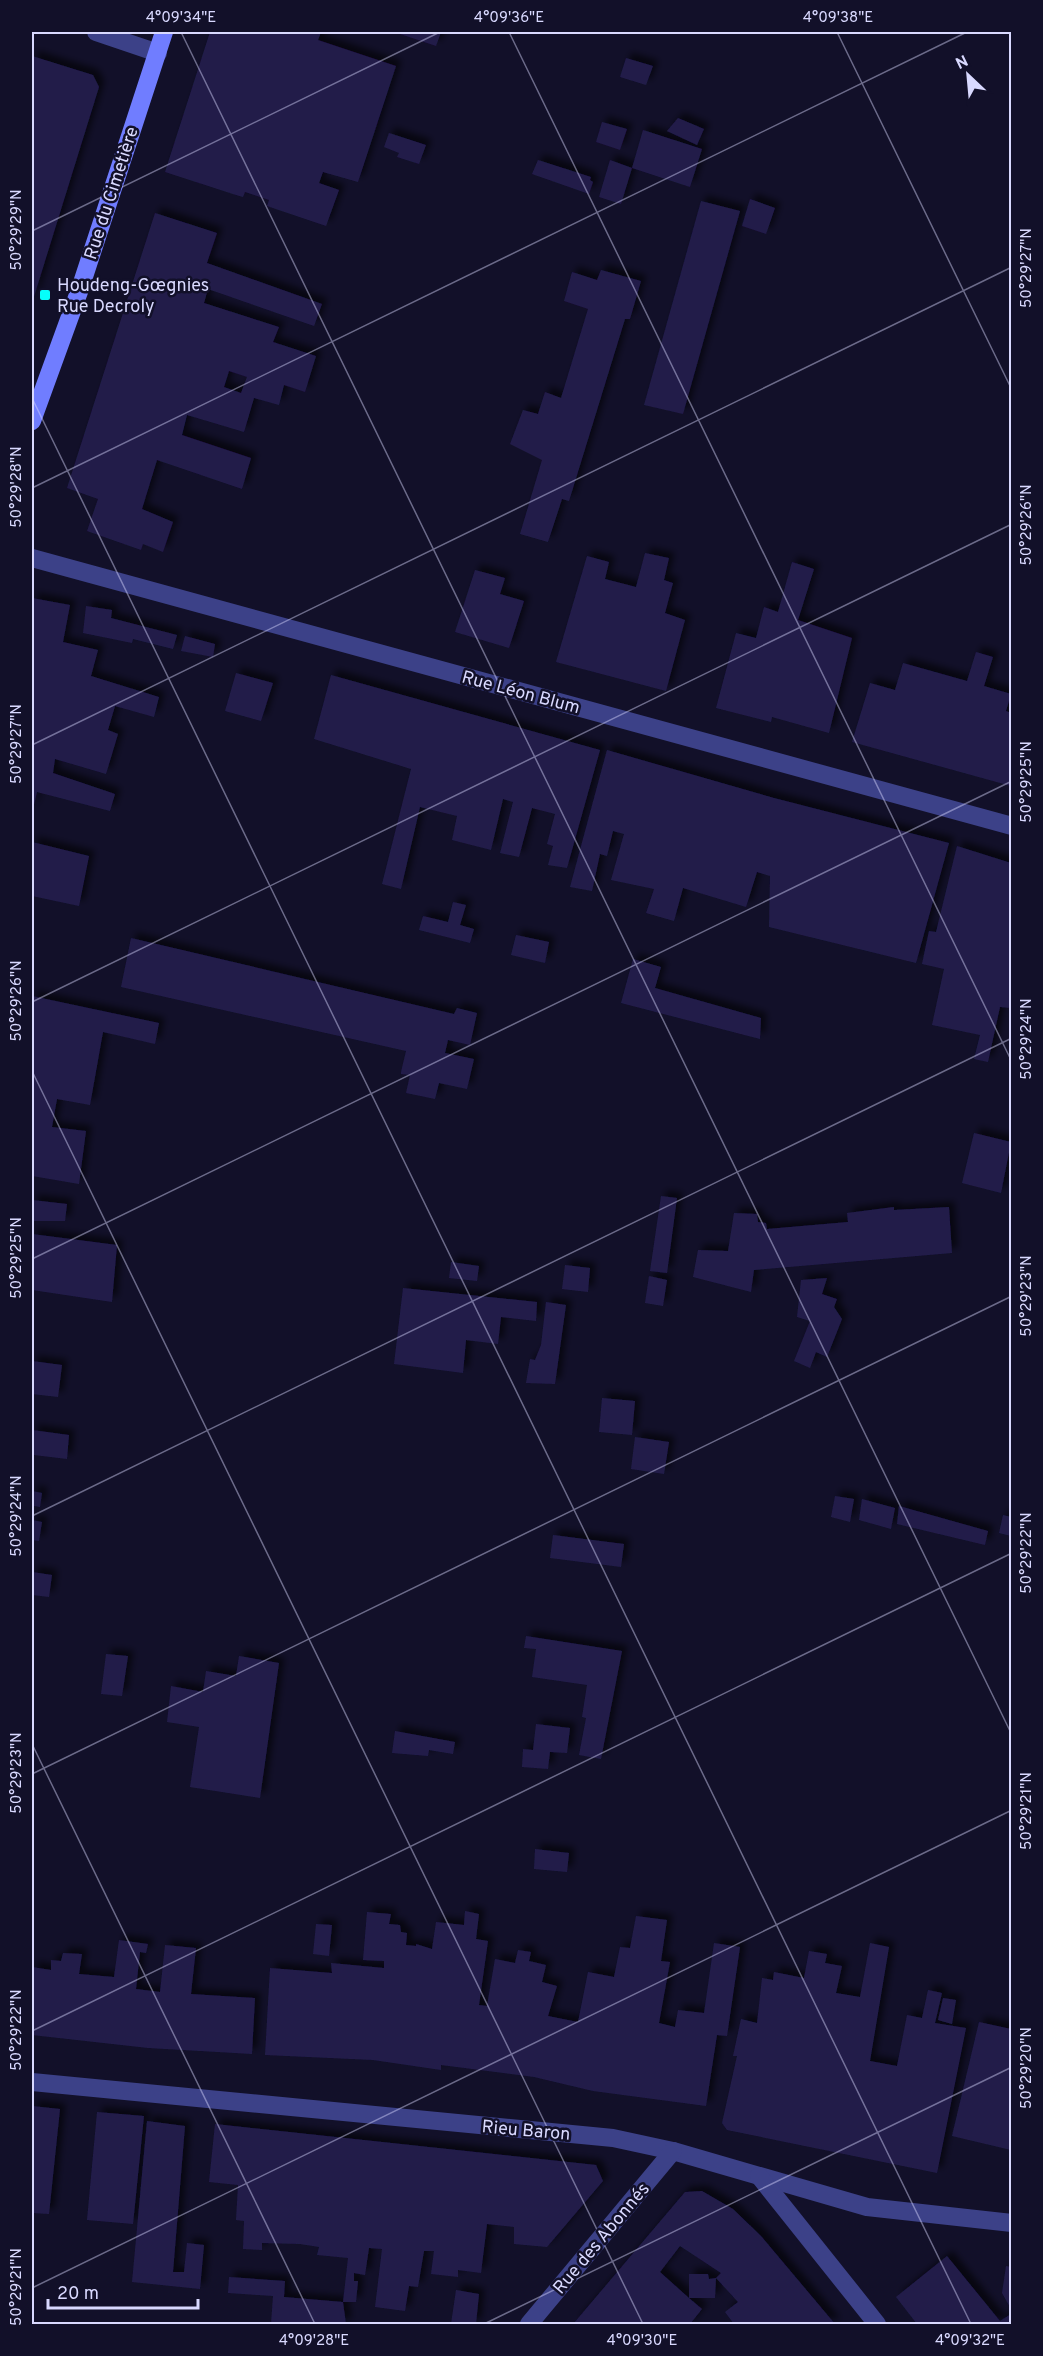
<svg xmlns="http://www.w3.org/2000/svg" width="1043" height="2356" font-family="Overpass,sans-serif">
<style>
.building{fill:#211c4a;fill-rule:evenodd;filter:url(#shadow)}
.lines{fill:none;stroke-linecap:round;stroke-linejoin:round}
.street{stroke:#3c4188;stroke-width:18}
.secondary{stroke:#707dff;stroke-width:18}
.ticks{fill:none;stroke:#d9d9ff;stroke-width:1.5;stroke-opacity:0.45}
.poi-dot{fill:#05fffb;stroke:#121029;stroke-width:2}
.labels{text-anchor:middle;stroke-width:5;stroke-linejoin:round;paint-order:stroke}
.street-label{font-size:18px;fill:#d9d9ff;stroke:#121029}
.poi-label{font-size:18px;fill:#d9d9ff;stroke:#121029;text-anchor:start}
.neatline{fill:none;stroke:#d9d9ff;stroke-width:2}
.ticks-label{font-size:15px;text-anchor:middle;fill:#d9d9ff}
</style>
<defs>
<filter id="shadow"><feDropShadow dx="5.5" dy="-5.5" stdDeviation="3" flood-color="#0009"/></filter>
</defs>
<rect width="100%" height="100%" fill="#121029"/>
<g class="building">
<polygon points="210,32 321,32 318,40 396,66 358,182 323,172 319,183 339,190 326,226 267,206 269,200 245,192 243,197 236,195 165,172"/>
<polygon points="394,32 441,32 436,46"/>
<polygon points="32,56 93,75 99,87 32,303"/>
<polygon points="626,58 653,66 646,85 620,77"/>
<polygon points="678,118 704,129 697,145 667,131"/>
<polygon points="602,122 627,129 620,150 596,142"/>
<polygon points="643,130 702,149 690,187 632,168"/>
<polygon points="389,133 426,145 419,164 397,157 399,153 384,147"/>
<polygon points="538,160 591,177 590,180 593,182 589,194 532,174"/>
<polygon points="610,160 632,168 621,204 599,197"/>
<polygon points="750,199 775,208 766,234 742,226"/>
<polygon points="701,201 740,211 683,414 644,405"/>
<path d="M155,213L217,233L207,263L322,304L314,326L208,289L204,303L279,327L273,342L316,356L305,392L284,385L279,405L254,398L244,432L187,415L182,435L251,458L242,489L157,460L142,509L173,522L163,552L143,544L141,550L87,531L98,499L67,488ZM229,371L247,377L241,393L224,387Z"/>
<polygon points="601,270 641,281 630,319 625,319 569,501 562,499 548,542 520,534 542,460 510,444 523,410 538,414 545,392 561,398 588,309 564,301 572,272 597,280"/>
<polygon points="645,553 669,558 664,580 673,583 665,613 685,620 666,691 556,662 587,556 609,562 605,579 636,587"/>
<polygon points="792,562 814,569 798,620 852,638 829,733 772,717 771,722 716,708 736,633 756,638 764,607 778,612"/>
<polygon points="475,570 505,578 500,594 524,601 509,648 455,632"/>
<polygon points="32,598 70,605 63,642 98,650 91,676 159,697 154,717 115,706 108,730 118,734 106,774 55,759 53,773 115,794 110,811 37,792 32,813"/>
<polygon points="86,606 112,610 111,618 177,635 173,649 133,639 132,643 83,633"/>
<polygon points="185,636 215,644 213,657 181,651"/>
<polygon points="976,652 993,657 984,686 1011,694 1006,711 1011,713 1011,786 852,742 870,683 895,690 903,663 967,681"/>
<polygon points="236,673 273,683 261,721 225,711"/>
<polygon points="331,675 600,750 567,868 548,865 553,846 547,844 555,814 532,808 519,857 500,853 513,802 503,799 491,850 452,840 457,816 420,807 401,889 382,884 411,769 314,739"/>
<polygon points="607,750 774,798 949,843 916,963 769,927 770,876 757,872 746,907 683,888 674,921 646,913 654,889 611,880 624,834 613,831 607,856 600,854 592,891 570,887"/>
<polygon points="32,842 89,856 79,906 32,896"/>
<polygon points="957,846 1011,863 1011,1008 1000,1007 988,1062 974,1059 980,1035 932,1025 944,969 922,964 929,931 936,932"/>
<polygon points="453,902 466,905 460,925 474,929 470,943 419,930 423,916 448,922"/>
<polygon points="516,935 549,942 545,963 511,955"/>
<polygon points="131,938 454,1014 457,1008 477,1013 470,1045 448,1040 445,1053 474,1059 467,1089 439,1083 435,1099 406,1093 410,1075 401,1074 401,1072 406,1051 121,987"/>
<polygon points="633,959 661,967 655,988 761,1018 760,1039 621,1003"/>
<polygon points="32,996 159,1023 155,1044 103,1032 90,1105 57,1099 52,1127 86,1131 79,1184 32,1176"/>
<polygon points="974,1133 1011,1142 1001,1193 962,1183"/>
<polygon points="661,1196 677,1198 667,1273 650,1271"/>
<polygon points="32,1200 67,1204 65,1221 32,1221"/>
<polygon points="894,1207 894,1210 949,1207 952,1253 754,1270 751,1292 693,1277 698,1250 728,1251 734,1213 757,1214 758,1222 766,1223 767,1229 848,1222 847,1213"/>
<polygon points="32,1234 117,1245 112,1302 32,1290"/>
<polygon points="451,1262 479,1266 477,1281 449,1278"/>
<polygon points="565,1265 590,1268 588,1292 562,1289"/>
<polygon points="649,1276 667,1280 663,1306 645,1303"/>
<polygon points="827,1278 822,1294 837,1299 834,1307 842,1319 827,1357 816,1352 810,1368 794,1361 810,1321 797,1317 801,1280"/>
<polygon points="403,1288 537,1302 536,1321 501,1317 498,1344 466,1340 463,1373 394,1364"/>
<polygon points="546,1302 566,1305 555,1384 526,1383 530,1359 535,1360 541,1345"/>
<polygon points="32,1361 62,1365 58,1397 32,1394"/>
<polygon points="602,1398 635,1401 632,1435 599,1432"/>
<polygon points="32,1430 69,1435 67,1459 34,1455"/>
<polygon points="635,1437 669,1442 664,1474 631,1469"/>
<polygon points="32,1491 42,1493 40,1507 34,1506 33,1512"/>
<polygon points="835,1496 854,1499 850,1522 831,1517"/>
<polygon points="862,1499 895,1508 891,1529 859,1520"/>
<polygon points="899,1506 988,1531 985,1545 897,1524"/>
<polygon points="1003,1515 1011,1517 1011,1536 999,1533"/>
<polygon points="32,1520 42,1522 39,1541 32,1540"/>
<polygon points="553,1535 624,1544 621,1567 550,1558"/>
<polygon points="32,1572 52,1575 49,1597 32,1595"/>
<polygon points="526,1636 622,1651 601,1759 579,1755 586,1718 582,1717 587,1685 532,1677 536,1649 524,1648"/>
<polygon points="106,1654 128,1656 122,1696 101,1694"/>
<polygon points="239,1656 279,1663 260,1798 190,1787 199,1727 167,1722 171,1686 203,1692 206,1671 236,1676"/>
<polygon points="536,1724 570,1728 567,1753 550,1752 548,1769 522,1767 523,1749 533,1750"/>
<polygon points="395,1731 455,1742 453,1754 429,1750 428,1756 392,1753"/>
<polygon points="535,1849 569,1853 567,1872 534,1869"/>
<polygon points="465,1911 479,1914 476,1939 488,1941 479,2005 487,2006 495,1959 515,1963 518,1950 531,1952 529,1961 546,1965 542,1982 557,1986 548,2016 578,2022 588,1972 614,1977 620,1947 630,1948 636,1916 667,1920 661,1961 670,1962 659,2023 675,2027 678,2010 704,2013 714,1943 740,1947 727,2036 717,2035 706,2106 593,2091 534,2077 441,2065 441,2070 373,2060 265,2055 270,1968 332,1973 331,1963 384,1968 384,1961 363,1960 367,1912 391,1914 389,1924 400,1925 401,1932 407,1933 406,1945 416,1946 416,1944 432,1949 436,1922 464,1925"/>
<polygon points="316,1924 332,1925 329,1956 313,1954"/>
<polygon points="119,1940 148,1944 146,1953 140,1952 136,1989 160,1992 165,1945 196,1948 191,1994 255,1998 252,2054 148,2048 32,2035 32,1967 51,1970 51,1960 61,1961 63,1953 82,1954 79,1974 114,1977"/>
<polygon points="870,1943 889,1947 870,2061 897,2066 907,2015 922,2018 928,1990 942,1993 935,2023 966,2028 937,2173 727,2130 722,2123 737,2056 733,2056 741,2019 757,2023 762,1978 773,1980 774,1972 804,1978 809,1951 827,1954 825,1963 842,1966 836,1993 860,1997"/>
<polygon points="943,1998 956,2000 952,2024 938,2020"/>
<polygon points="979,2022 1011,2029 1011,2150 952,2136"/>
<polygon points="32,2106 60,2109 49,2214 32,2213"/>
<polygon points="97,2112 144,2116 133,2224 87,2220"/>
<polygon points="147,2121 185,2126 173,2272 184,2272 187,2243 204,2245 200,2289 132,2282"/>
<polygon points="215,2124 596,2165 603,2181 547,2247 514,2244 514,2227 487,2224 481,2273 458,2270 458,2277 431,2274 434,2251 424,2251 418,2287 409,2286 405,2311 375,2307 382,2249 369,2248 365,2275 354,2273 354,2281 358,2281 356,2302 343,2302 346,2324 271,2324 273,2296 228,2293 229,2277 285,2281 284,2297 343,2302 348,2258 317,2255 319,2247 300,2244 262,2243 262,2250 243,2249 244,2221 236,2220 238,2185 209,2182"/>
<polygon points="702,2191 733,2209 761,2236 835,2324 734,2324 725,2312 738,2302 716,2278 721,2273 680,2246 660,2272 689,2298 689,2274 708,2274 709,2279 716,2278 715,2298 689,2298 702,2309 690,2324 574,2323 685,2192"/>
<polygon points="947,2256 1000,2321 1011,2314 1011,2324 917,2324 896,2297"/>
<polygon points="1006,2266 1011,2267 1011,2309 1002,2293"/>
<polygon points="456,2290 479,2294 476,2324 451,2324"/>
</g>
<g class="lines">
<g class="street">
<polyline points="96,32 158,53"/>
<polyline points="32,558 1012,826"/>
<polyline points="32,2082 613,2138 673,2151 867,2207 1012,2223"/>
<polyline points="759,2176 877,2324"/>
<polyline points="529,2324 673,2151"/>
</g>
<polyline class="secondary" points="32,421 80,289 164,32"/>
</g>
<path class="ticks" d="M181,32L1012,1735M509,32L1012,1062M837,32L1012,390M32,231L440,32M32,398L971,2324M32,488L967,32M32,745L1012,267M32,1002L1012,524M32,1071L643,2324M32,1259L1012,781M32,1516L1012,1038M32,1744L315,2324M32,1774L1012,1296M32,2031L1012,1553M32,2288L1012,1810M484,2324L1012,2067M1011,2324H1012"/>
<rect class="poi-dot" x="39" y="289" width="12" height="12" rx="3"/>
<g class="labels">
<g class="street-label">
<text transform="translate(111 193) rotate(-72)" y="6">Rue du Cimetière</text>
<text transform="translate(521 692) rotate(15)" y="6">Rue Léon Blum</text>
<text transform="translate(526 2130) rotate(5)" y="6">Rieu Baron</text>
<text transform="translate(601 2238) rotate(-50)" y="6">Rue des Abonnés</text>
</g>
<g class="poi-label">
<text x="57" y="291">Houdeng-Gœgnies<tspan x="57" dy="21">Rue Decroly</tspan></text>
</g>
</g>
<rect width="1043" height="2356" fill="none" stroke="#121029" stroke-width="66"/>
<g transform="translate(968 75) rotate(334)" stroke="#121029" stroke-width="4.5" paint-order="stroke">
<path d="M0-4.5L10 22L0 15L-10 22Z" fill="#d9d9ff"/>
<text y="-9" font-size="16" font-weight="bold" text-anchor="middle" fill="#d9d9ff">N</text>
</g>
<path d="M48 2299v9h150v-9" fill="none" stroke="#d9d9ff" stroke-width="3"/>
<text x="57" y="2299" font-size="18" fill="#d9d9ff" stroke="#121029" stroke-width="4.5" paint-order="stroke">20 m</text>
<rect x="33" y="33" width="977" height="2290" class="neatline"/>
<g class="ticks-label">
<text x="181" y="22">4°09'34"E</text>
<text x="509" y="22">4°09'36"E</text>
<text x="838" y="22">4°09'38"E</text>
<text transform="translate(16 230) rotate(-90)" y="5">50°29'29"N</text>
<text transform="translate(1026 268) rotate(-90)" y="5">50°29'27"N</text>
<text transform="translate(16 487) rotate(-90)" y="5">50°29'28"N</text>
<text transform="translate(1026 525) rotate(-90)" y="5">50°29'26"N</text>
<text transform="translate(16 744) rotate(-90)" y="5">50°29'27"N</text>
<text transform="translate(1026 782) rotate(-90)" y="5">50°29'25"N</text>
<text transform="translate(16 1001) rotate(-90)" y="5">50°29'26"N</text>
<text transform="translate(1026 1039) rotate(-90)" y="5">50°29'24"N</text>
<text transform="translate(16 1258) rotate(-90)" y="5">50°29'25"N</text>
<text transform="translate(1026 1296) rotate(-90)" y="5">50°29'23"N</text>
<text transform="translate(16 1516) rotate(-90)" y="5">50°29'24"N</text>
<text transform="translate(1026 1553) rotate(-90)" y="5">50°29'22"N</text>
<text transform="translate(16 1773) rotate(-90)" y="5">50°29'23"N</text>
<text transform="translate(1026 1811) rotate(-90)" y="5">50°29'21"N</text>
<text transform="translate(16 2030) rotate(-90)" y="5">50°29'22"N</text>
<text transform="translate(1026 2068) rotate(-90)" y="5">50°29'20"N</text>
<text transform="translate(16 2287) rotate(-90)" y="5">50°29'21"N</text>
<text x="314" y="2345">4°09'28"E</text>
<text x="642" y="2345">4°09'30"E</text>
<text x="970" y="2345">4°09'32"E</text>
</g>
</svg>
